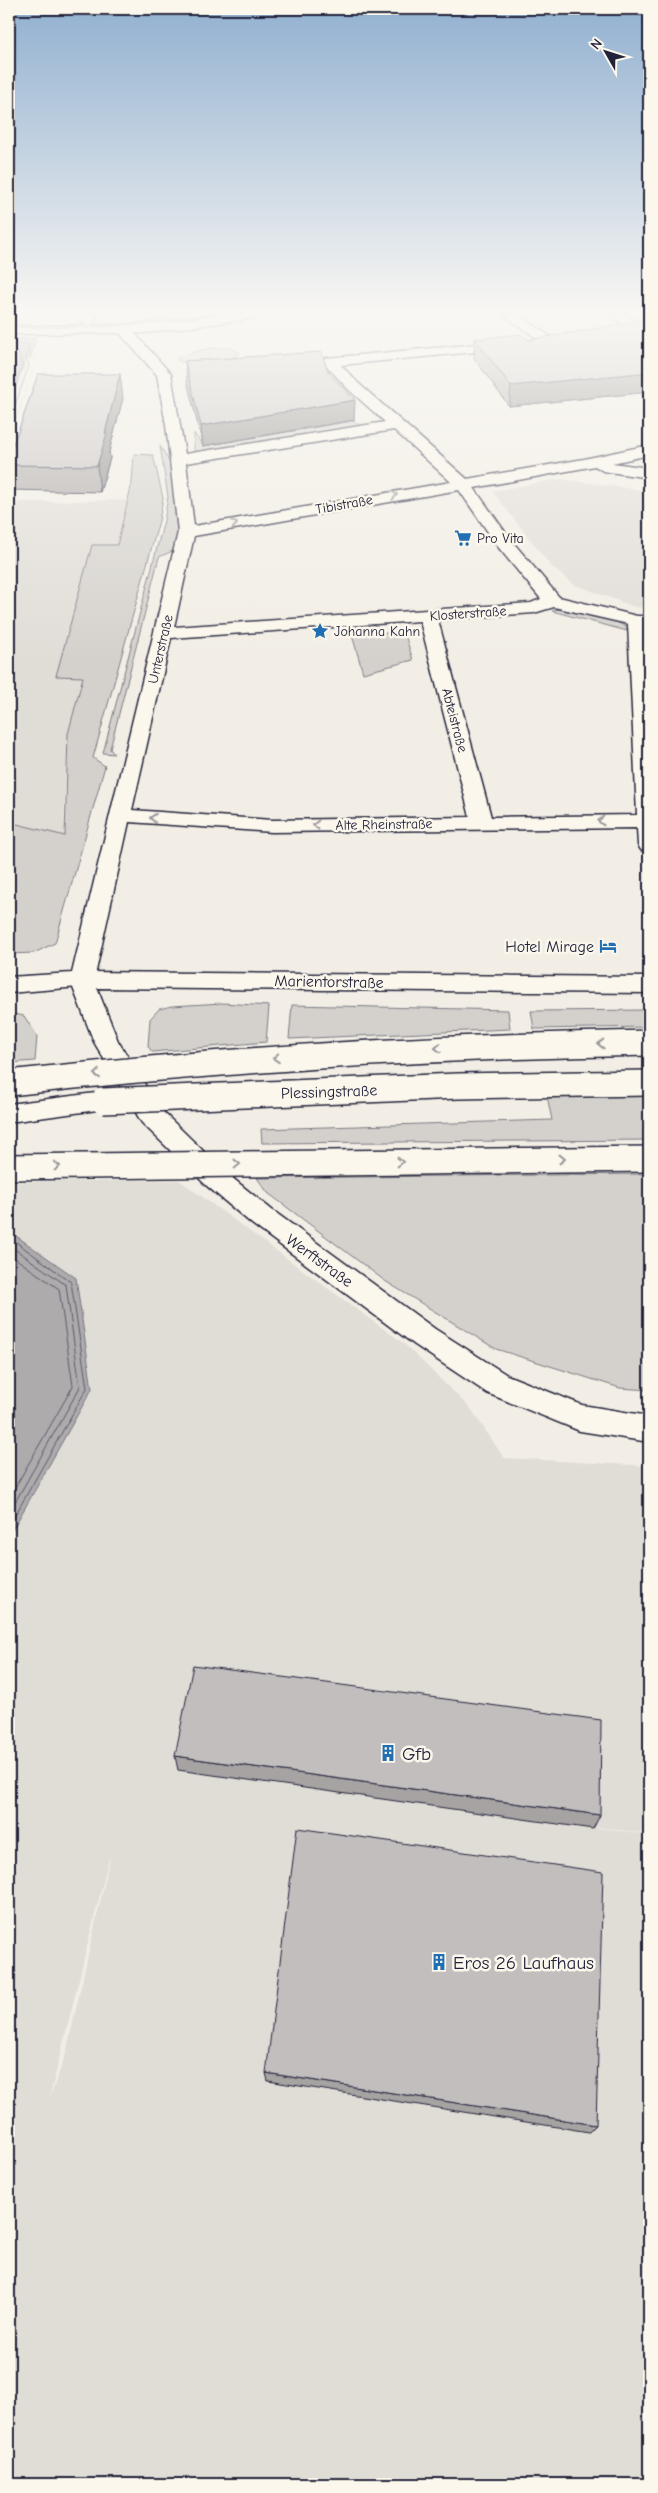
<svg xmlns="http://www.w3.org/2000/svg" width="658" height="2493" font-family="'Comic Neue',sans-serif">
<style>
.built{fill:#e0dcd6;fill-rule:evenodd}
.green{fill:#d4d1cc;stroke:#7b7a84}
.water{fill:#aeabad;stroke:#76747f}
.pier{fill:#f2eee5}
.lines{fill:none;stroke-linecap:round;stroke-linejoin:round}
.shore{stroke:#5a5969;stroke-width:1}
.minor-casing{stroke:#22223b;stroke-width:3}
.major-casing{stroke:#22223b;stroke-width:3}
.highway-casing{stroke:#22223b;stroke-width:3}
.minor{fill:#fbf7ec;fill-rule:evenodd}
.major{fill:#fbf7ec;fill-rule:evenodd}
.highway{fill:#fbf7ec;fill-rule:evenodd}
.tram{stroke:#22223b;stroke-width:1}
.highway-bridge-casing{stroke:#22223b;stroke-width:28;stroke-linecap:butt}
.highway-bridge{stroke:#fbf7ec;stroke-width:25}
.wall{fill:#a7a3a3;stroke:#22223b}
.shaded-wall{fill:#888585;stroke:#22223b}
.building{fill:#c2bebe;stroke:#22223b}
.oneway{stroke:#99979c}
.labels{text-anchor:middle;stroke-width:5;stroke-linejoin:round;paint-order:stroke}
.far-street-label{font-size:14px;fill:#22223b;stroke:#fbf7ec}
.far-poi-label{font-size:14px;fill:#22223b;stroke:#fbf7ec;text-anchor:start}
.poi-label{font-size:16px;fill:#22223b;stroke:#fbf7ec;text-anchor:end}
.street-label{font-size:16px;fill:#22223b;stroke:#fbf7ec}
.near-poi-label{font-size:19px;fill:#22223b;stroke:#fbf7ec;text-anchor:start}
</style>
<rect width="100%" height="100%" fill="#f2eee5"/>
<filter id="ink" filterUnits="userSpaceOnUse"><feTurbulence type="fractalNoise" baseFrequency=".02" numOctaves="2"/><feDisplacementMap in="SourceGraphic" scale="10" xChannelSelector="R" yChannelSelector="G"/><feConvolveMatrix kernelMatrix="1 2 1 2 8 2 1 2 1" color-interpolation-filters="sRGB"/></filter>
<g filter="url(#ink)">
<g class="built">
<polygon points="173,314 228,314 140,325 137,319"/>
<polygon points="559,479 649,491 649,608 635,607 573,584 551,566 492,491"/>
<polygon points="127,500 117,546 92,546 56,676 83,677 68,734 64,813 65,837 9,822 9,535 18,502"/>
<path d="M179,1180L403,1343L471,1409L504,1458L649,1466V1834L298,1786L649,1835V2484H9V1536L92,1389L76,1278L9,1231V1182ZM110,1858L66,2053L49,2100L109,1858Z"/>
</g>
<g class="green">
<path d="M214,348H231L240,353C233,362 189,365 178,361L177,358L196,351Z"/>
<polygon points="354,421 361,426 194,452 194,433 203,446"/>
<polygon points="160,446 169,461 176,496 180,533 177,549 159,557 110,749 114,754 103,753 164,521 168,497"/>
<polygon points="134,454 153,455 163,498 159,521 93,758 105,766 55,943 34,953 9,954 9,822 65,836 68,734 83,677 56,676 92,545 117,545 132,483"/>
<polygon points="562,608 615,621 626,627 627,631 552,611"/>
<polygon points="404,632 413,660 363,673 352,635"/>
<polygon points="222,1003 269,1006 266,1042 152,1052 148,1046 150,1019 159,1009 172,1006"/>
<polygon points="292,1005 508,1010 510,1029 289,1039"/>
<polygon points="649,1010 649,1027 534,1029 531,1011"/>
<polygon points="9,1013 24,1016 37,1036 35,1061 9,1063"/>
<polygon points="547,1096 649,1096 649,1140 262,1143 261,1129 552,1120"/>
<polygon points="649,1174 649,1390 620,1388 496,1349 385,1281 268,1193 257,1178"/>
</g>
<g class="water">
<polygon points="14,338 36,338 30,359 36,359 9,438 9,343"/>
<polygon points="9,1231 76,1278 92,1389 9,1536"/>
</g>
<polygon class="pier" points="27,359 39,359 37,363 35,364 13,427 9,427 9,408"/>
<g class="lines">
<g class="shore">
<polyline points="9,347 19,343 29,345 26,358 29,365 9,423"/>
<polyline points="9,354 19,353 22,366 9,404"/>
<polyline points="9,1237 71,1282 87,1388 9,1526"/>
<polyline points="9,1245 66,1285 80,1387 9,1513"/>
<polyline points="9,1254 59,1289 73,1386 9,1498"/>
</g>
<g class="minor-casing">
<g id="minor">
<polygon points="84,314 98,314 93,324 88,325 81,321"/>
<polygon points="502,314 518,314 557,341 555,344 545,344"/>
<polygon points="608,314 625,314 649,330 649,340 644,339"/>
<path d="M124,326L129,327L171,374L185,454L385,422L348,389L327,366L288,369L281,365L283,362L511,341L516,342L518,345L516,348L341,365L358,383L467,479L584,459L649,445V455L612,463L649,468V478L603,471L595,466L474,488L511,540L559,597L637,616H649V626H646L649,672V852L641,850L638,845L637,828L272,832L129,822L94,980L90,986L9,993V977L72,973L178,532L166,425L157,375L117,330ZM394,430L451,482L194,526L186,463ZM459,490L499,548L541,599L531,603L174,627L194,536ZM554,607L628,624L637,815L491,817L438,620L534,613ZM420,621L470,817L272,820L132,810L171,638Z"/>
</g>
</g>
<g class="major-casing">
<g id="major">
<polygon points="225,314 263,314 256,318 145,333 9,334 9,326 145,325"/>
<polygon points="82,972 649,977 649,993 97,988 118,1041 160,1109 225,1172 272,1210 435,1329 507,1375 582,1405 649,1416 649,1442 580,1431 487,1393 415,1345 252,1224 207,1186 142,1123 94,1042 70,980 74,974"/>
</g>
</g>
<g class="highway-casing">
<polygon id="highway" points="103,1092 112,1094 116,1101 112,1108 9,1122 9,1104"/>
</g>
<use href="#minor" class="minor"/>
<use href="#major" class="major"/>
<use href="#highway" class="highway"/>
<polyline class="tram" points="9,327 102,327 210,314"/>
<g class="highway-bridge-casing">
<g id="highway-bridge">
<path d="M9,1083C222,1059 435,1047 649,1043"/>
<polyline points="103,1101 458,1086 649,1083"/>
<polyline points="9,1167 649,1159"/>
</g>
</g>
<use href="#highway-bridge" class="highway-bridge"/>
</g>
<g class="wall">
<polygon points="649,322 649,392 509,406 474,358 475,339 528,340"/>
<polygon points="185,361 329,373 354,420 203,446 187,381"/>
<polygon points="123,398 109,452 110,458 100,492 9,490 9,453"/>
<polygon points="175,1756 600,1815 593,1829 178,1770"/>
<polygon points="266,2073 596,2125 589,2132 268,2081"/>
</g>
<g class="shaded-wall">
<polygon points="649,372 649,392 509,406 511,386"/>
<polygon points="120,374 123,398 109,452 110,458 100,492 97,466"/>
<polygon points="355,400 354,420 203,446 201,426"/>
</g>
<g class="building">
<polygon points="646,320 649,322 649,372 511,386 475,339 521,334 528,340"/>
<polygon points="321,352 329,373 355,400 201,426 185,361"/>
<polygon points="38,374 120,374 105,433 107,433 97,466 9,465 9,453 18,432"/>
<polygon points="193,1665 601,1720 600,1815 175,1756"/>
<polygon points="297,1828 603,1872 596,2125 266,2073"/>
</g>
<defs><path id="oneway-chevron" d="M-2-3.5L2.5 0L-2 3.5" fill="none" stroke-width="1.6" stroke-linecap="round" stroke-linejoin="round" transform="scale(1.25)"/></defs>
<g class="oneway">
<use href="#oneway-chevron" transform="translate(394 495) rotate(-10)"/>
<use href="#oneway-chevron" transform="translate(234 524) rotate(-10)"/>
<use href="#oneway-chevron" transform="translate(153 818) rotate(-176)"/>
<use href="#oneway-chevron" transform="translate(601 821) rotate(179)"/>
<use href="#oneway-chevron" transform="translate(316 825) rotate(179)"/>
<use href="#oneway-chevron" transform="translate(601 1044) rotate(179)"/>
<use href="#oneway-chevron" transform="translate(438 1048) rotate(178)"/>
<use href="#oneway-chevron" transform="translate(276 1058) rotate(176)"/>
<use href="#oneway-chevron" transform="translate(97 1074) rotate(175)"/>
<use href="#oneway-chevron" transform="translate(562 1159)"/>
<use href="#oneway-chevron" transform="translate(400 1162) rotate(-1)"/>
<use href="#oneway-chevron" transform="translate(237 1164) rotate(-1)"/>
<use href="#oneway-chevron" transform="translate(57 1166) rotate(-1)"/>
</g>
</g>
<linearGradient id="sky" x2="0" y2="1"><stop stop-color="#91b0d0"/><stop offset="0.47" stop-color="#f9f7f3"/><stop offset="1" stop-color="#f9f7f3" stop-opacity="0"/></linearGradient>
<rect width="658" height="663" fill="url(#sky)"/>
<defs>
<g id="supermarket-bare" transform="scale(1.35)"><path d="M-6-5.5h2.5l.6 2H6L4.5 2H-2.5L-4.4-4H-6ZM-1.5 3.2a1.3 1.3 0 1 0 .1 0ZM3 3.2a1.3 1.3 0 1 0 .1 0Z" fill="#1f6fb2" stroke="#fbf7ec" stroke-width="2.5" paint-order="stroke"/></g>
<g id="sight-bare" transform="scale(1.35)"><path d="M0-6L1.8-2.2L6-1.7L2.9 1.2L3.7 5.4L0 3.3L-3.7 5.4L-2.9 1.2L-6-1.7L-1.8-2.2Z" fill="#1f6fb2" stroke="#fbf7ec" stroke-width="2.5" paint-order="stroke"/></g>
<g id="hotel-bare" transform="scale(1.35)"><path d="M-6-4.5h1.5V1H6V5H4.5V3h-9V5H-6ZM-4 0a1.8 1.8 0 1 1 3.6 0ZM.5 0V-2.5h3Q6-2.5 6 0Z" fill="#1f6fb2" stroke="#fbf7ec" stroke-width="2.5" paint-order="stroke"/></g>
<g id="building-bare" transform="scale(1.35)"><path d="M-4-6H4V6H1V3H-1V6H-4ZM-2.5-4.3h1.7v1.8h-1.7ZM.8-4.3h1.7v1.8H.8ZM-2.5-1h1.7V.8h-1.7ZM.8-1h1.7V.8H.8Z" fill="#1f6fb2" stroke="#fbf7ec" stroke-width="2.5" paint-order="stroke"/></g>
</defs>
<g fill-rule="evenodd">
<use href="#supermarket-bare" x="463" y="538"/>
<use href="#sight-bare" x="320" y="631"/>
<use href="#hotel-bare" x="608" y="946"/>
<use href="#building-bare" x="388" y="1753"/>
<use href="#building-bare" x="439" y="1962"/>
</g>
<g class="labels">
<g class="far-street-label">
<text transform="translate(344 504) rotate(-10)" y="5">Tibistraße</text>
<text transform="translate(468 613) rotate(-4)" y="5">Klosterstraße</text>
<text transform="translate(160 649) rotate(-77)" y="5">Unterstraße</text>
<text transform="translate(455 720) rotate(75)" y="5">Abteistraße</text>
<text transform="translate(384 824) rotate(-1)" y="5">Alte Rheinstraße</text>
</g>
<g class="far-poi-label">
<text x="477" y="543">Pro Vita</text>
<text x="334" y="636">Johanna Kahn</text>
</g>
<g class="poi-label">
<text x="594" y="952">Hotel Mirage</text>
</g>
<g class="street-label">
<text transform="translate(329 981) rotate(1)" y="6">Marientorstraße</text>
<text transform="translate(329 1091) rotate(-2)" y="6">Plessingstraße</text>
<text transform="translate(320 1260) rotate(36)" y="6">Werftstraße</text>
</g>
<g class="near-poi-label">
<text x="402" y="1760">Gfb</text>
<text x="453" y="1969">Eros 26 Laufhaus</text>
</g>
</g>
<rect width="658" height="2493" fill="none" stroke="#fbf7ec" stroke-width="30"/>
<rect x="15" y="15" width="628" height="2463" fill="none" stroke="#22223b" stroke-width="2" filter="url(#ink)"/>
<g transform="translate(606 52) rotate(309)" stroke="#fbf7ec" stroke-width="4" paint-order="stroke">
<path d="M0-4L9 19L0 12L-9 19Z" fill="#22223b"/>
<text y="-8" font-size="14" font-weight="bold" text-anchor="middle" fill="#22223b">N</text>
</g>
</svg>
